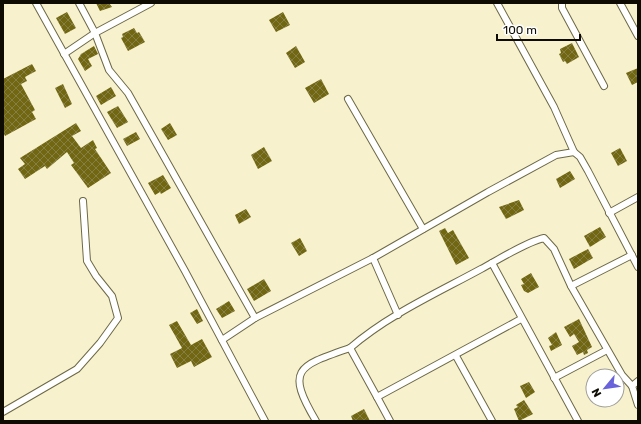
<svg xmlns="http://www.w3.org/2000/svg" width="641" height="424" font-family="Rubik,sans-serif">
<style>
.building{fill:url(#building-cross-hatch)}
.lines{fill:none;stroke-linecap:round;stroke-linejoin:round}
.minor-casing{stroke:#6c6846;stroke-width:8}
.minor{stroke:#fff;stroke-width:6}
</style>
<defs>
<pattern id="building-cross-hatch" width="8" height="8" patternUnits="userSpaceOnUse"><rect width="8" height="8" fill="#716612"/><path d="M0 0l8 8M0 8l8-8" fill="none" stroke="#867e42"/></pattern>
</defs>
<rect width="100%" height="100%" fill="#f7f2cd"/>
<g class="building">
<polygon points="96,3 109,3 112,7 100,11"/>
<polygon points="67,12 76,28 65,34 56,18"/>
<polygon points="283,12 290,25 276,32 269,20"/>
<polygon points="134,28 137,33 139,32 145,42 128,51 121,38 123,37 122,34"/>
<polygon points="572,43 579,57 567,64 565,61 563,62 559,54 561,53 560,49"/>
<polygon points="94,46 98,54 88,59 92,66 85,71 78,59 81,54"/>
<polygon points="296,46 305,62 295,68 286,53"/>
<polygon points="32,64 36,71 25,77 27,81 21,84 35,110 32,112 36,119 5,136 3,132 3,79"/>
<polygon points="638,68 638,82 632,85 626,73"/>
<polygon points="321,79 329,94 314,103 305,88"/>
<polygon points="63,84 72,104 65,108 55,88"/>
<polygon points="111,87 116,96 101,105 96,96"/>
<polygon points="118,106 128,122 117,128 107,112"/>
<polygon points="76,123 81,131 72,136 81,148 93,140 97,148 95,149 111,173 88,188 71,165 74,163 67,152 47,169 45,166 25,179 18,169 25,164 20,158"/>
<polygon points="170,123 177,135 168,140 161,129"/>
<polygon points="136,132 140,139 127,146 123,139"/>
<polygon points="264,147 272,161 258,169 251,155"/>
<polygon points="620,148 627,161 618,166 611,153"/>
<polygon points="570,171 575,179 560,188 556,179"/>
<polygon points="163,175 171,188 161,194 160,192 155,195 148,183"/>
<polygon points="519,200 524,210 506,219 499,207"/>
<polygon points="246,209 251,217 239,224 235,215"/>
<polygon points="600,227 606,237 590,247 584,236"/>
<polygon points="445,228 448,233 453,230 469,258 456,265 439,231"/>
<polygon points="300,238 307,251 299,256 291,243"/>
<polygon points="588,249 593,258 574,269 569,259"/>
<polygon points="531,273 539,287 528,293 524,291 521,285 524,284 521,279"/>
<polygon points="264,279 271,291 254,301 247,289"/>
<polygon points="229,301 235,311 222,318 216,309"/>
<polygon points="197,309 203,321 197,324 190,313"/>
<polygon points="579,319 592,347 587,350 588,353 584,355 583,352 577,355 572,346 579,342 574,334 570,337 564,327"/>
<polygon points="177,321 191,345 202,339 212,357 194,367 191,361 177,368 170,354 182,348 169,325"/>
<polygon points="556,332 562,345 551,351 549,346 552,345 548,338"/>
<polygon points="529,382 535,392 526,398 520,386"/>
<polygon points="524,400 533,414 519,421 514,409 518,407 516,405"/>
<polygon points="364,409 370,421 353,421 351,416"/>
</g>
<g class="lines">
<g class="minor-casing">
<g id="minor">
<polyline points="36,3 185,271 265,421"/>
<polyline points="79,3 95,33 109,70 128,93 255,318 222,340"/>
<polyline points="497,3 554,107 574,152 580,157 588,171 638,267"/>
<polyline points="562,3 562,8 604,86"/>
<polyline points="620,3 638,36"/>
<polyline points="64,54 95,33 151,3"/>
<polyline points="348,99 423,229"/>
<polyline points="609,213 638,197"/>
<polyline points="373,258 398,315"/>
<polyline points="492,263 578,421"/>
<polyline points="571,286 632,255"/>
<polyline points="255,318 373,258 488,192 556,155 574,152"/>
<path d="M521,319L377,397L350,348C388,315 437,293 481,269C498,260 526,242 544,238L554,249L571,286L622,375L632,386"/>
<polyline points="456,356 492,421"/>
<polyline points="554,378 607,350"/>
<polyline points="638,381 632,386 638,405"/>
<polyline points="377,397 390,421"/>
<polyline points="3,412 77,369 100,343 118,318 112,296 96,276 87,261 83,201"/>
<path d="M316,421C285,369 298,366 350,348"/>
</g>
</g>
<use href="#minor" class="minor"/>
</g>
<rect width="641" height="424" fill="none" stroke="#0e0c02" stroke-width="8"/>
<g transform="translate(605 388) rotate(241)"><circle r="19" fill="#ffffff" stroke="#9f9e9a"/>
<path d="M0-3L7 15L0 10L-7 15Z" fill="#6a62db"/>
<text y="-6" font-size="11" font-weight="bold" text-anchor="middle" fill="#0e0c02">N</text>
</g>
<path d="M497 34v6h83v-6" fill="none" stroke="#0e0c02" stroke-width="2"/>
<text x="503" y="34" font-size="12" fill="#0e0c02" stroke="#ffffff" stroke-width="3" paint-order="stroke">100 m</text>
</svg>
